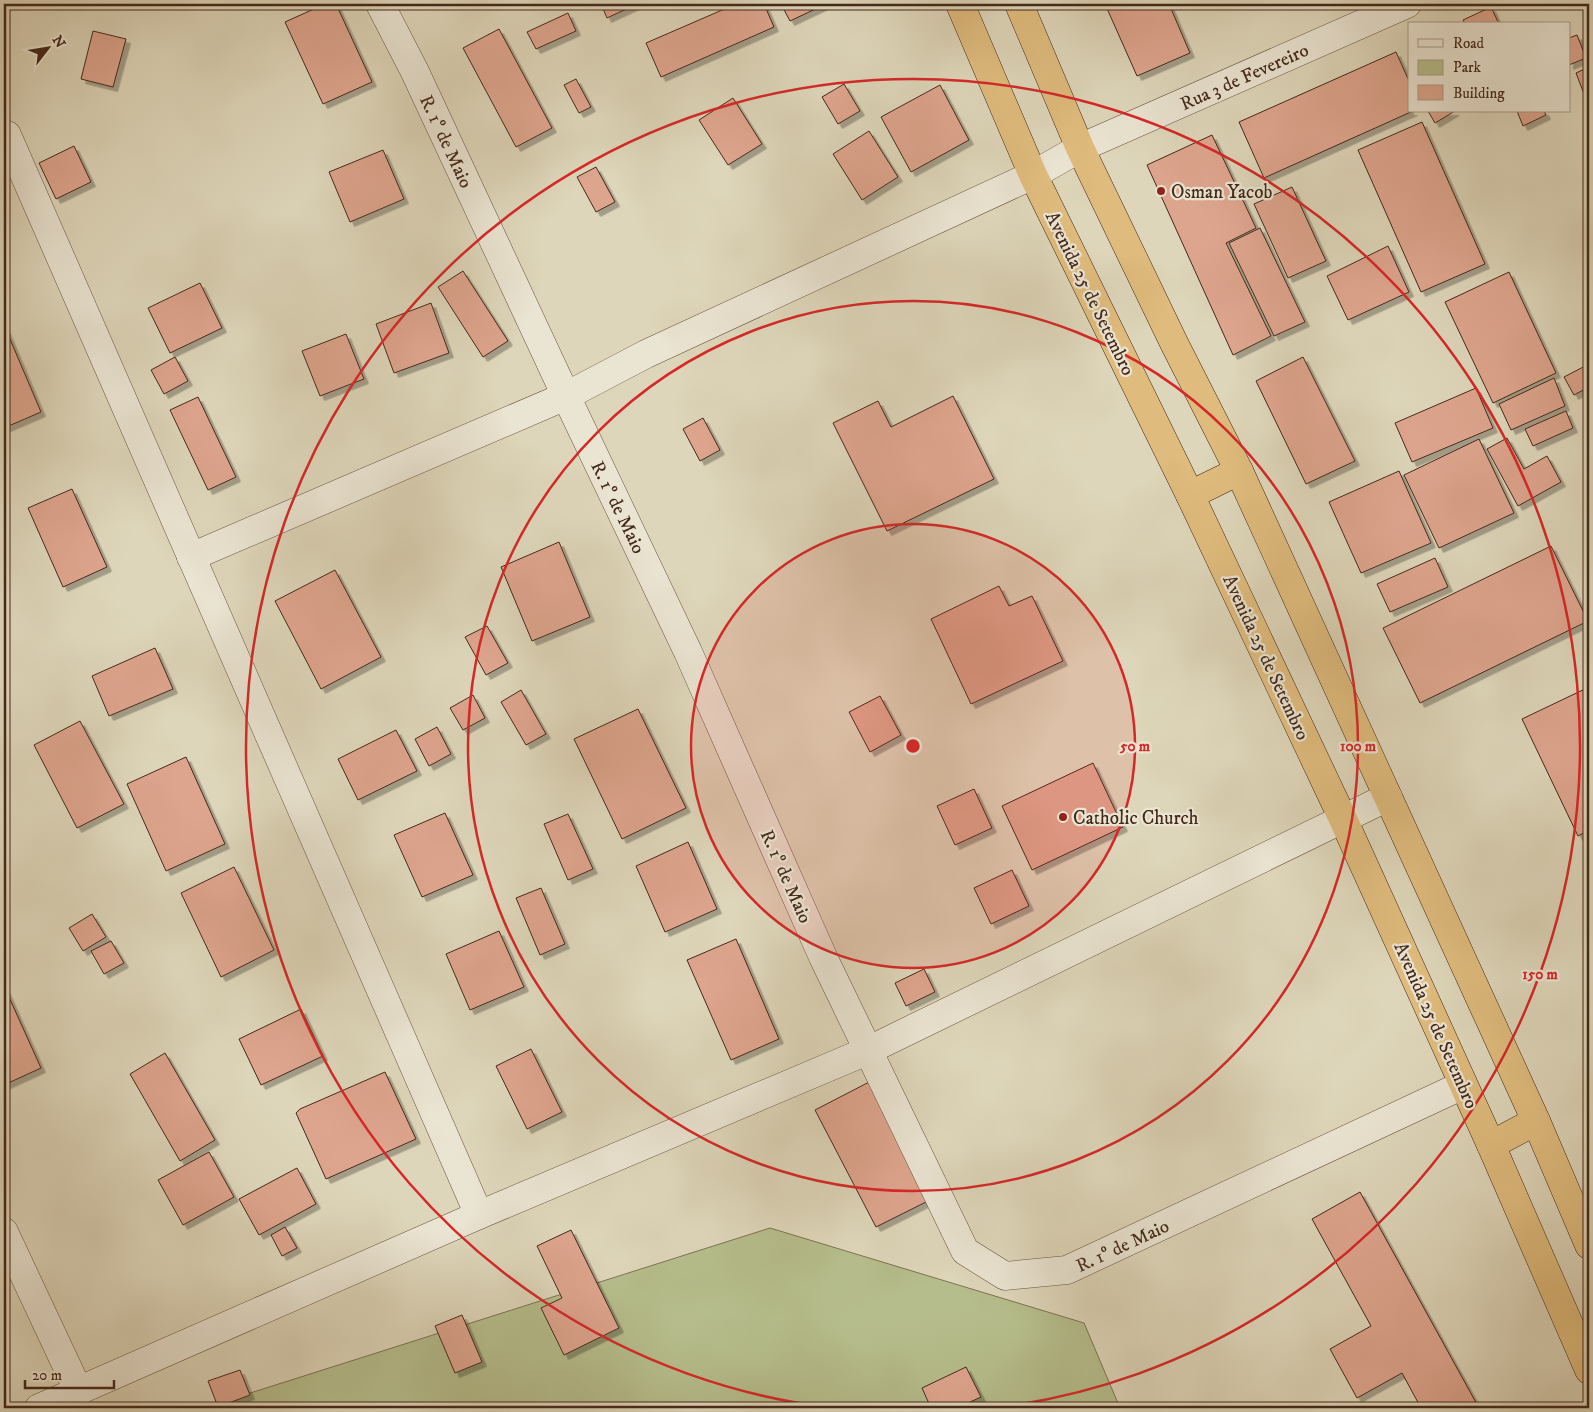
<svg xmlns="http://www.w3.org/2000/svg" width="1593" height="1412" font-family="'IM FELL DW Pica',serif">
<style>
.green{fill:#b6bd8c;stroke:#7d7353}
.building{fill:#dea58e;stroke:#44291a;filter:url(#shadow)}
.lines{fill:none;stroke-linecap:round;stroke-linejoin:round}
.minor-casing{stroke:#6a5442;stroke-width:29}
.trunk-casing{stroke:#44291a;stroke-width:29}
.minor{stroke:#eae4d2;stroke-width:28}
.trunk{stroke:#dfbb7d;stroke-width:28}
.ring{fill:none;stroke:#d62828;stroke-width:2.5}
.poi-dot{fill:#8f2418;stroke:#eae4d2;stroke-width:2}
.labels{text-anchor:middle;stroke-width:4.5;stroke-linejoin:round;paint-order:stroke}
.street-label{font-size:19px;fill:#44291a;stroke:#eae4d2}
.poi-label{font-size:19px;fill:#44291a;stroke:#eae4d2;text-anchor:start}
.centre{fill:#d62828;stroke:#eae4d2;stroke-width:2.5}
.ring-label{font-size:15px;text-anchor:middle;font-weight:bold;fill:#d62828;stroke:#eae4d2;stroke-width:4.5;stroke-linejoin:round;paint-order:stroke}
</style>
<defs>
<filter id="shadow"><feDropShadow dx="4.5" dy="4.5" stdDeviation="0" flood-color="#0004"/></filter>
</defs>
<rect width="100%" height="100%" fill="#ded6ba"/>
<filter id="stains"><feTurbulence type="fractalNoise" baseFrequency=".004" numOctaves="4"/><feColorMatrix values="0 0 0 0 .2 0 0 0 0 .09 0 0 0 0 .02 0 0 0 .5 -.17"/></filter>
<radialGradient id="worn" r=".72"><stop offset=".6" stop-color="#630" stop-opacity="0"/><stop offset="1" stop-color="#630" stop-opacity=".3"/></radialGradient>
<polygon class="green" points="770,1228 1084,1323 1120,1408 203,1408"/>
<g class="building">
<polygon points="325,4 336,4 372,82 323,104 285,22"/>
<polygon points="601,4 637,4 607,18"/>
<polygon points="736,4 764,4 774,27 661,77 646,43"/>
<polygon points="781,4 826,4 790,21"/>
<polygon points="1105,4 1169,4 1190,53 1137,76"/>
<polygon points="1491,7 1499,24 1465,24 1463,20"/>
<polygon points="568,13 576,31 536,49 527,32"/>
<polygon points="499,29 552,128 516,147 463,48"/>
<polygon points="93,31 126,39 113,87 81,79"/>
<polygon points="1577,35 1586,58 1569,65 1569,38"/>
<polygon points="1396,52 1409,81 1409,111 1413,111 1264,178 1239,122"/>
<polygon points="1589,67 1589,107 1576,73"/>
<polygon points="576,79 591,107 579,113 564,85"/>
<polygon points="844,84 860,111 838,124 822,97"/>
<polygon points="940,85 969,140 911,172 881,117"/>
<polygon points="733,98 762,144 728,165 699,120"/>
<polygon points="1428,111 1455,111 1435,123"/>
<polygon points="1517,111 1544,111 1546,115 1523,126"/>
<polygon points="1422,122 1485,264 1421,292 1358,150"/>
<polygon points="869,131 898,177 862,200 833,154"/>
<polygon points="1212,135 1256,228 1226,243 1271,336 1233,355 1147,165"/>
<polygon points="74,146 91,182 56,199 39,163"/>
<polygon points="383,150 404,199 350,222 329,172"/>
<polygon points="596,167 615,202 596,212 577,177"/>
<polygon points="1292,187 1326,261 1288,278 1254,204"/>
<polygon points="1260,228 1305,322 1274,336 1229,243"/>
<polygon points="1388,246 1409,292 1348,320 1327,276"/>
<polygon points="463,271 508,341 483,357 438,287"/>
<polygon points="1509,272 1556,373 1493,403 1445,302"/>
<polygon points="200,283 222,328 170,353 148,308"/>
<polygon points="431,303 449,353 394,373 376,324"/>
<polygon points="4,325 41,412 4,428"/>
<polygon points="346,334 364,379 320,396 302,351"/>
<polygon points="175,357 188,381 164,394 151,370"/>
<polygon points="1303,357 1355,461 1306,484 1256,381"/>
<polygon points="1589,364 1589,387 1574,395 1564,377"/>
<polygon points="1554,378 1565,406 1511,430 1499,404"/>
<polygon points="1476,388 1493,428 1412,462 1395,423"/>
<polygon points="953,396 994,479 887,531 833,423 878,401 891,427"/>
<polygon points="198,397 236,477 208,490 170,410"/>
<polygon points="1566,411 1573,428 1533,446 1525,429"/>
<polygon points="703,418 720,450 700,461 683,429"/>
<polygon points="1507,438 1524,469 1547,456 1561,482 1518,506 1487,449"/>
<polygon points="1479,439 1514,513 1439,548 1404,475"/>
<polygon points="1399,471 1431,543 1361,573 1329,502"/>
<polygon points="72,489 107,567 63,587 28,508"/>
<polygon points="559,542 590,617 532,641 501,567"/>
<polygon points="1551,546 1588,621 1420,703 1383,628"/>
<polygon points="1435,558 1448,587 1390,612 1377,584"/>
<polygon points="335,570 381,657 321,689 275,601"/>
<polygon points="999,586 1009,606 1032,596 1063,661 971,704 931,619"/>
<polygon points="487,626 508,663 486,675 465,637"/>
<polygon points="155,648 173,689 109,716 92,676"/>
<polygon points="1589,687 1589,830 1578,836 1522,719"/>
<polygon points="521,690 546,734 526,745 501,702"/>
<polygon points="473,695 485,718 463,730 450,708"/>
<polygon points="880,696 901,735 870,752 849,712"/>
<polygon points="638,709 686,808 622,839 574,739"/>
<polygon points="80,721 124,804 77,828 34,745"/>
<polygon points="437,727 451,754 429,766 415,739"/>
<polygon points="396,730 417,771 358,800 338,759"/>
<polygon points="186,757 225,844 166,871 127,784"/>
<polygon points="1093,763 1123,827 1032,870 1002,806"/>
<polygon points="974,789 992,828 955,845 937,806"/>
<polygon points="445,813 473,875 422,897 394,835"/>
<polygon points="568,814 593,869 568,880 544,824"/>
<polygon points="688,842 717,909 665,932 636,866"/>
<polygon points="234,867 274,950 221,977 181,893"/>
<polygon points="1012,870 1029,906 991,924 974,888"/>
<polygon points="541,888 565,944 540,955 516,898"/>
<polygon points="92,914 106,937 83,951 69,928"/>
<polygon points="499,931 524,987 470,1010 446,954"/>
<polygon points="736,939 779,1039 731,1060 687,960"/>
<polygon points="111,941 124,963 104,974 91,951"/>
<polygon points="924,969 935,992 906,1006 895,983"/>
<polygon points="4,986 41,1068 4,1085"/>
<polygon points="301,1009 323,1056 261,1085 239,1039"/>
<polygon points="531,1049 562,1112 527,1129 496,1066"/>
<polygon points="165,1053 215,1140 180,1161 130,1074"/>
<polygon points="385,1072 416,1139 326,1179 296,1113 300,1109"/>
<polygon points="873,1080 934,1198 876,1227 815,1110"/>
<polygon points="209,1152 234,1197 183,1225 158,1180"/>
<polygon points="297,1168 316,1204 259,1235 239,1199"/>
<polygon points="1360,1192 1479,1408 1421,1408 1402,1373 1357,1398 1330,1349 1371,1326 1312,1219"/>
<polygon points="285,1227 297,1248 282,1256 271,1235"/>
<polygon points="571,1230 619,1328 564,1355 541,1308 562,1298 537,1246"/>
<polygon points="462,1315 482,1362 455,1373 435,1326"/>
<polygon points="966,1367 981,1397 957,1408 931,1408 922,1388"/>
<polygon points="240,1370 250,1395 218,1407 208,1381"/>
</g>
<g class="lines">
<g class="minor-casing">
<g id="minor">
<polyline points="380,4 415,72 566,396 688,652 823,957 965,1251 1005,1276 1067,1270 1463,1085"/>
<polyline points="7,135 479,1215"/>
<polyline points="191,557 566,396 646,354 1033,175 1080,148 1407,4"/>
<polyline points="4,1232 79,1392"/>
<polyline points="39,1408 479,1215 867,1051 1388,797"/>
</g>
</g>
<g class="trunk-casing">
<g id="trunk">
<polyline points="960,4 1033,175 1190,495 1343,819 1491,1145 1589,1370"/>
<polyline points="1019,4 1080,148 1174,343 1239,471 1388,797 1536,1121 1589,1245"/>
<polyline points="1190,495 1239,471"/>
<polyline points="1491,1145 1536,1121"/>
</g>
</g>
<use href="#minor" class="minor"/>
<use href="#trunk" class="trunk"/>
</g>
<circle cx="913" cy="746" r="222" fill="#d62828" fill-opacity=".12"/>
<g class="ring">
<circle cx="913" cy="746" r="222"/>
<circle cx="913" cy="746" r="445"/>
<path d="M832 1408A667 667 0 1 1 994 1408"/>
</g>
<g class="poi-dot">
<circle cx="1161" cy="191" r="5"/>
<circle cx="1063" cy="817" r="5"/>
</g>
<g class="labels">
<g class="street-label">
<text transform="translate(1244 76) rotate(-24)" y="7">Rua 3 de Fevereiro</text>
<text transform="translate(447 141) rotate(65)" y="7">R. 1º de Maio</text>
<text transform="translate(1091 293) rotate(64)" y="7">Avenida 25 de Setembro</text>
<text transform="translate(619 507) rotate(64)" y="7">R. 1º de Maio</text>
<text transform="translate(1267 657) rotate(65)" y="7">Avenida 25 de Setembro</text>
<text transform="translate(787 876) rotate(66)" y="7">R. 1º de Maio</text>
<text transform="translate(1437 1025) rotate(66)" y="7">Avenida 25 de Setembro</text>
<text transform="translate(1122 1245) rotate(-25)" y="7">R. 1º de Maio</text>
</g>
<g class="poi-label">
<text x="1171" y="198">Osman Yacob</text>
<text x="1073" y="824">Catholic Church</text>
</g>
</g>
<circle cx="913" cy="746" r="8" class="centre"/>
<g class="ring-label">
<text x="1135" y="751">50 m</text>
<text x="1358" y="751">100 m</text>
<text x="1540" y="979">150 m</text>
</g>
<rect width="1593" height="1412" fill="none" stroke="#ded6ba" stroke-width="20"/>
<rect x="5" y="5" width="1583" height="1402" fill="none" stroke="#44291a" stroke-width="2.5"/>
<rect x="10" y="10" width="1573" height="1392" fill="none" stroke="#44291a"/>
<rect x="1408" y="22" width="162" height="90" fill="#eae4d2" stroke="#a89988"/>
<rect x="1418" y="39" width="25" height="8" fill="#eae4d2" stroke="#a89988"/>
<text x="1453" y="48" font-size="15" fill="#44291a">Road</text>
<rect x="1418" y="60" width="25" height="15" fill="#b6bd8c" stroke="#a89988"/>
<text x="1453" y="72" font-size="15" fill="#44291a">Park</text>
<rect x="1418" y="85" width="25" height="15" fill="#dea58e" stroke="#a89988"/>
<text x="1453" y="98" font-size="15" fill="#44291a">Building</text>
<g transform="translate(48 48) rotate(59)" stroke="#eae4d2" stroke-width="4" paint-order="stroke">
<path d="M0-4L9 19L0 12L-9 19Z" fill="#44291a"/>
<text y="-8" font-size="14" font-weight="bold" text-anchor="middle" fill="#44291a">N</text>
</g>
<path d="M25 1380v8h89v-8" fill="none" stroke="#44291a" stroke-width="2.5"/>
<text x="32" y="1380" font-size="15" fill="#44291a" stroke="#eae4d2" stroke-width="4" paint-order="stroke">20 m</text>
<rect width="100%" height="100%" filter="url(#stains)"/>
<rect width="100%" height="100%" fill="url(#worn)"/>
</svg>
